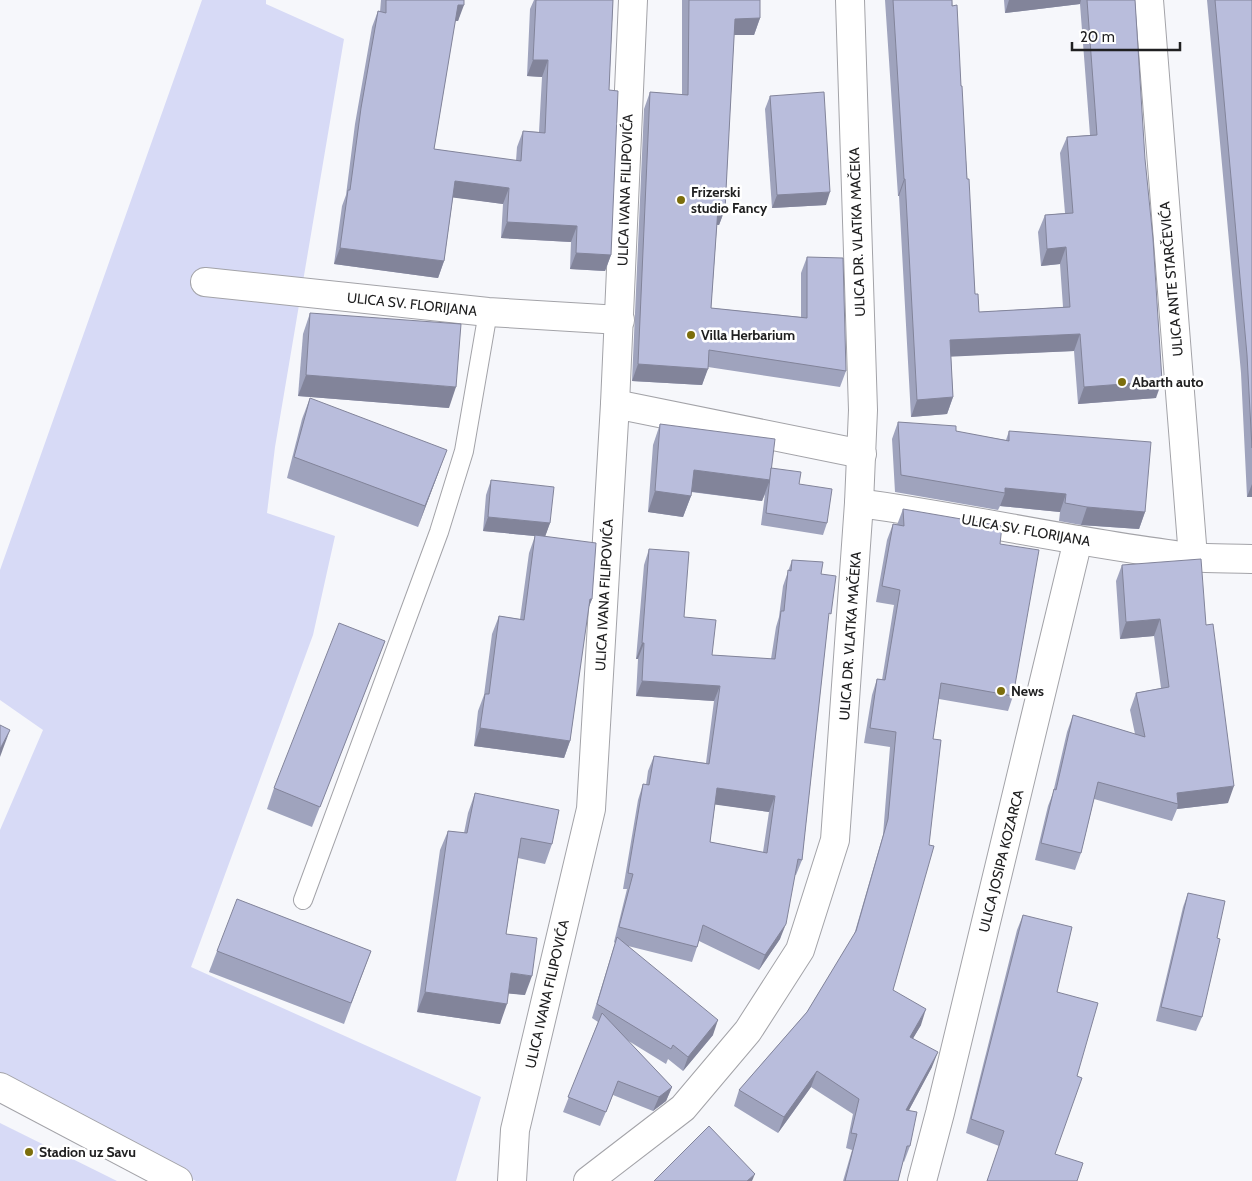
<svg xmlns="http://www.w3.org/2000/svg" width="1252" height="1181" font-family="Cabin,sans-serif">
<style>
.green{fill:#d7daf6}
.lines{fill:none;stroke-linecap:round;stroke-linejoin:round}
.service-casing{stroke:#a3a3a8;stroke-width:20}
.minor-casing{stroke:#a3a3a8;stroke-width:30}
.service{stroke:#fff;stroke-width:18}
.minor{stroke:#fff;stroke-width:28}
.wall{fill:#9fa3bd;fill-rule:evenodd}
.shaded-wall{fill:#82849a}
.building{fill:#b9bddc;stroke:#82849a;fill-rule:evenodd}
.poi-dot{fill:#7c6e0c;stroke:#fff;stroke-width:2}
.labels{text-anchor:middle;stroke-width:5;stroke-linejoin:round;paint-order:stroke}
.street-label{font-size:14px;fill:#202021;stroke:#fff}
.poi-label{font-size:14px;font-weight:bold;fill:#202021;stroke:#fff;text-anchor:start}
</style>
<rect width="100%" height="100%" fill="#f6f7fb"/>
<g class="green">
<polygon points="202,0 266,0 266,4 344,39 275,447 267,513 335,536 313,635 191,967 481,1097 456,1181 196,1181 0,1082 0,830 43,730 0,700 0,570"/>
<polygon points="0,1123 117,1181 0,1181"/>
</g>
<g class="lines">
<g class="service-casing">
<polyline id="service" points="303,900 439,532 464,451 488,312"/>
</g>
<g class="minor-casing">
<g id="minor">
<polyline points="1149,0 1193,557"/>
<polyline points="205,282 488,312 620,320"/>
<polyline points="615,404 862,454"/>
<path d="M859,503C970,518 1080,544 1191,557C1211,559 1232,558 1252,559"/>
<polyline points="0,1087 178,1181"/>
<polyline points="512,1181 515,1130 591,809 615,404 633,0"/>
<polyline points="588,1181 683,1108 748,1031 800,950 835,840 859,503 863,410 850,0"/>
<polyline points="922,1181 940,1113 1078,540"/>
</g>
</g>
<use href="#service" class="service"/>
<use href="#minor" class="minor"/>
</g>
<g class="wall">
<polygon points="381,0 464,0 458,21 455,21 434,149 516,161 517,147 523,131 539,132 542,77 527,76 530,9 534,0 613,0 609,90 611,255 605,271 570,269 571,242 501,238 503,204 453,197 444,261 438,278 334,264 342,206 346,195 355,124 372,27 378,11 380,12"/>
<polygon points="682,0 760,0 760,18 754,35 734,35 725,209 719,225 717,225 711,308 801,317 801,273 807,257 846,371 840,387 708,367 702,385 632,381 644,109 650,92 682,95"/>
<polygon points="885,0 952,0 961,86 975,294 979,312 1063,307 1060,264 1041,266 1038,232 1045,215 1065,213 1060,153 1067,137 1090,135 1080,4 1005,13 1004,0 1135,0 1156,398 1078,404 1074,351 951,356 953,397 947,414 911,417 899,196 898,196"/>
<polygon points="1207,0 1252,0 1252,497 1247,497 1241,373"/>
<polygon points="770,96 826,205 772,208 765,109"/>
<polygon points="310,313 449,408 298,396 303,334"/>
<polygon points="310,398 439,471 418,527 287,478 302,419"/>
<polygon points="898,422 1006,440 1009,431 1145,512 1139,529 1081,525 1059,521 1060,512 1000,506 998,510 895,492 892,439"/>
<polygon points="660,424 771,468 799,484 827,523 823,535 761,525 765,494 762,501 691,492 691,496 683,517 648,512 653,445"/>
<polygon points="491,480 550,523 545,536 592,599 588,609 570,741 564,758 474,746 478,711 484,695 492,634 499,616 520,619 529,553 535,536 483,531 486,495"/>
<polygon points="903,509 1000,544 1013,696 1008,711 939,699 893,990 921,1025 913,1038 932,1067 909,1110 910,1146 904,1162 903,1161 898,1181 843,1181 852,1150 846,1148 853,1114 811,1087 778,1133 734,1106 739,1090 807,1012 854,935 883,835 890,747 864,743 872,695 877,679 882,680 894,605 876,602 887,540 893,524 897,525"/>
<path d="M649,549L684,617L712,655L771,659L776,627L779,617L783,586L792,560L821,574L828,621L802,860L796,875H795L780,939L759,970L699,941L692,962L628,946L713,1035L683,1071L668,1059L666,1064L627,1040L672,1087L666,1101L653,1111L613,1095L600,1126L563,1112L598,1022L592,1018L615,943L614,942L627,889H623L638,800L643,784L646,785L648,771L654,756L706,763L714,701L636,696L638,659H636L644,565ZM715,804L769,812L763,852L710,842Z"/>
<polygon points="1122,565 1206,625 1228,803 1177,809 1172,821 1094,799 1081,853 1075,870 1035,860 1048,806 1053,793 1067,732 1073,715 1135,734 1130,710 1136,693 1161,688 1154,636 1120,639 1116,581"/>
<polygon points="385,641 312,827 267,809 274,788"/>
<polygon points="475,793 552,844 545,864 518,858 506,934 525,995 508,993 500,1024 417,1012 440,850 448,831 464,833 468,813"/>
<polygon points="1188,893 1217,938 1202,1017 1196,1031 1156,1021 1183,907"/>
<polygon points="1023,915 1057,992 1055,1154 999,1146 966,1133 1017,930"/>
<polygon points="217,951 371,951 344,1024 209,972"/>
</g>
<g class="shaded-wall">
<polygon points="1009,0 1081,0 1080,4 1005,13"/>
<polygon points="458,5 464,5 458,21 452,21"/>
<polygon points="760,18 754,35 729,35 735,19"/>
<polygon points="533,60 548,60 542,77 527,76"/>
<polygon points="904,179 905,179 899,196 898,196"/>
<polygon points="455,181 509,188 503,204 449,197"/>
<polygon points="830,192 826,205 772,208 777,195"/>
<polygon points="718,208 725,209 719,225 712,224"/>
<polygon points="507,222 577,226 571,242 501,238"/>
<polygon points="1066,247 1060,264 1041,266 1047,249"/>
<polygon points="340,248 444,261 438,278 334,264"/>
<polygon points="576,253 611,255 605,271 570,269"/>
<polygon points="1080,334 1074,351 944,357 950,340"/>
<polygon points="638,364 708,369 702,385 632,381"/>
<polygon points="306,375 456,387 449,408 298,396"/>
<polygon points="1162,381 1156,398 1078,404 1084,387"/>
<polygon points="953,397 947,414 911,417 917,400"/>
<polygon points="447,450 439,471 418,527 425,506"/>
<polygon points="694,470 770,480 762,501 687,491"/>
<polygon points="1252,484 1252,497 1247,497"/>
<polygon points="1005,488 1066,494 1060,512 1000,506 1005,493"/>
<polygon points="655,491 691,496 683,517 648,512"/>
<polygon points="1087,507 1145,512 1139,529 1081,525"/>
<polygon points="488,517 550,523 545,537 483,531"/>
<polygon points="590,599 592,599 585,617"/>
<polygon points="1160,619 1154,636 1120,639 1126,622"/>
<polygon points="642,643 644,643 638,659 636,659"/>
<polygon points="642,681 720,686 714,701 636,696"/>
<polygon points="480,728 570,741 564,758 474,746"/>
<polygon points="10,730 0,757 0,749"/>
<polygon points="1234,786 1228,803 1177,809 1178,804 1177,793"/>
<polygon points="717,788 775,796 769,812 711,804"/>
<polygon points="786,924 780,939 759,970 765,955"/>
<polygon points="511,973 532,976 525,995 504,993"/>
<polygon points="425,992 507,1004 500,1024 417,1012"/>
<polygon points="926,1009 921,1025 905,1052 910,1037"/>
<polygon points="718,1020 713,1035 683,1071 688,1057"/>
<polygon points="938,1052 932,1067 901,1125 906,1110"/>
<polygon points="817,1071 811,1087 778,1133 784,1117"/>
<polygon points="672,1087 666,1101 653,1111 659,1097"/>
<polygon points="755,1174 752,1181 747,1181"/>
</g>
<g class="building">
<polygon points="386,0 464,0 464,5 458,5 434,149 521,161 523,131 545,133 548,60 533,60 536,0 613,0 609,90 618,91 611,255 576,253 577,226 507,222 509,188 455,181 444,261 340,248 348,190 350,190 361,108 378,11 386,13"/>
<polygon points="689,0 760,0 760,18 735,19 725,209 718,208 711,308 807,318 807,257 843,258 846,371 709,350 708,369 638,364 650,92 688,95"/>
<polygon points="893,0 952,0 952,6 957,5 961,86 962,86 967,179 969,179 975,294 978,294 979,312 1070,307 1066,247 1047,249 1045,215 1073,213 1067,137 1097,135 1087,0 1135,0 1145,159 1153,239 1162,381 1084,387 1080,334 950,340 953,397 917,400 905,179 904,179"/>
<polygon points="1215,0 1252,0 1252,448 1247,355"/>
<polygon points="824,92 830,192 777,195 770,96"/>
<polygon points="310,313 461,324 456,387 306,375"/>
<polygon points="310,398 447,450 425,506 294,457"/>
<polygon points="898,422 956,426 956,431 1009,441 1009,431 1151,442 1145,512 1087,507 1065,503 1066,494 1005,488 1005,493 901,475"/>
<polygon points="660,424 775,439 770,480 694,470 691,496 655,491"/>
<polygon points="771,468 801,472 799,484 832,489 827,523 766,513"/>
<polygon points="491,480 554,487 550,523 488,517"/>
<polygon points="903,509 1002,526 1000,544 1039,550 1013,696 941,683 933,739 941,740 929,845 934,846 893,990 926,1009 910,1037 938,1052 906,1110 917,1112 910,1146 907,1146 898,1181 845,1181 857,1134 851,1133 859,1099 817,1071 784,1117 739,1090 807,1012 856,931 888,819 896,732 870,728 877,679 885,680 900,590 882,586 893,524 904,526"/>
<polygon points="535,535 596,543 592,599 590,599 570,741 480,728 485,694 489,694 499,616 524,620"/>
<path d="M649,549L689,552L684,617L716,620L712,655L775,659L781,611H784L788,570L791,571L792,560L823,562L821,574L836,576L831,614L829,613L802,860L798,859L786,924L765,955L703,925L697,947L619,927L633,874L628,873L643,784L649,785L654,756L709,764L720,686L642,681L644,643H642ZM717,788L775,796L767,853L710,842Z"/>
<polygon points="1201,559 1206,625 1213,624 1234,786 1177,793 1178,804 1098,782 1081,853 1041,843 1054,789 1056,790 1073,715 1145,737 1136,693 1169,687 1160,619 1126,622 1122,565"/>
<polygon points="339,623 385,641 320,807 274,788"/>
<polygon points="0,725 10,730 0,749"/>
<polygon points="475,793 559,810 552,844 521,838 506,934 537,938 532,976 511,973 507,1004 425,992 448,831 467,833"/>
<polygon points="1188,893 1225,901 1217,938 1220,939 1202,1017 1161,1007"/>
<polygon points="237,899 371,951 351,1003 217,951"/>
<polygon points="1023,915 1072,927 1057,992 1098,1003 1077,1076 1082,1078 1055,1154 1083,1163 1077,1181 987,1181 1004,1131 971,1119"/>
<polygon points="617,937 718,1020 688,1057 673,1045 671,1049 597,1004"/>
<polygon points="602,1013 672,1087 659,1097 618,1081 606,1112 568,1097"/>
<polygon points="709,1126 755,1174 747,1181 654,1181"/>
</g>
<g class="poi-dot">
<circle cx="681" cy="200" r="5"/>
<circle cx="691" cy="335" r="5"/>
<circle cx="1122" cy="382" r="5"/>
<circle cx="1001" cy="691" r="5"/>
<circle cx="29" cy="1152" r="5"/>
</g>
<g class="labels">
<g class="street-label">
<text transform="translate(625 190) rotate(-88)" y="5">ULICA IVANA FILIPOVIĆA</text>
<text transform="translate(857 232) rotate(-92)" y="5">ULICA DR. VLATKA MAČEKA</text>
<text transform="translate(1171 279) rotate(-95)" y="5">ULICA ANTE STARČEVIĆA</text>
<text transform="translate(412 304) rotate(6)" y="5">ULICA SV. FLORIJANA</text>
<text transform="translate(1026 530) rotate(10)" y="5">ULICA SV. FLORIJANA</text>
<text transform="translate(604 595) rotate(-87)" y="5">ULICA IVANA FILIPOVIĆA</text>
<text transform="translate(850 636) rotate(-86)" y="5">ULICA DR. VLATKA MAČEKA</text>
<text transform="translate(1001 861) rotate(-76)" y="5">ULICA JOSIPA KOZARCA</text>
<text transform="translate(547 994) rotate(-77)" y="5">ULICA IVANA FILIPOVIĆA</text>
</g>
<g class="poi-label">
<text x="691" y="197">Frizerski<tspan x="691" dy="16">studio Fancy</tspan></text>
<text x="701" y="340">Villa Herbarium</text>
<text x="1132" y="387">Abarth auto</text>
<text x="1011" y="696">News</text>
<text x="39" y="1157">Stadion uz Savu</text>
</g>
</g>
<path d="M1072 42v8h108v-8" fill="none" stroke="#202021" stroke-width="2.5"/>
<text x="1080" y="42" font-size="15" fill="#202021" stroke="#ffffff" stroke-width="4" paint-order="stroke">20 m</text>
</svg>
